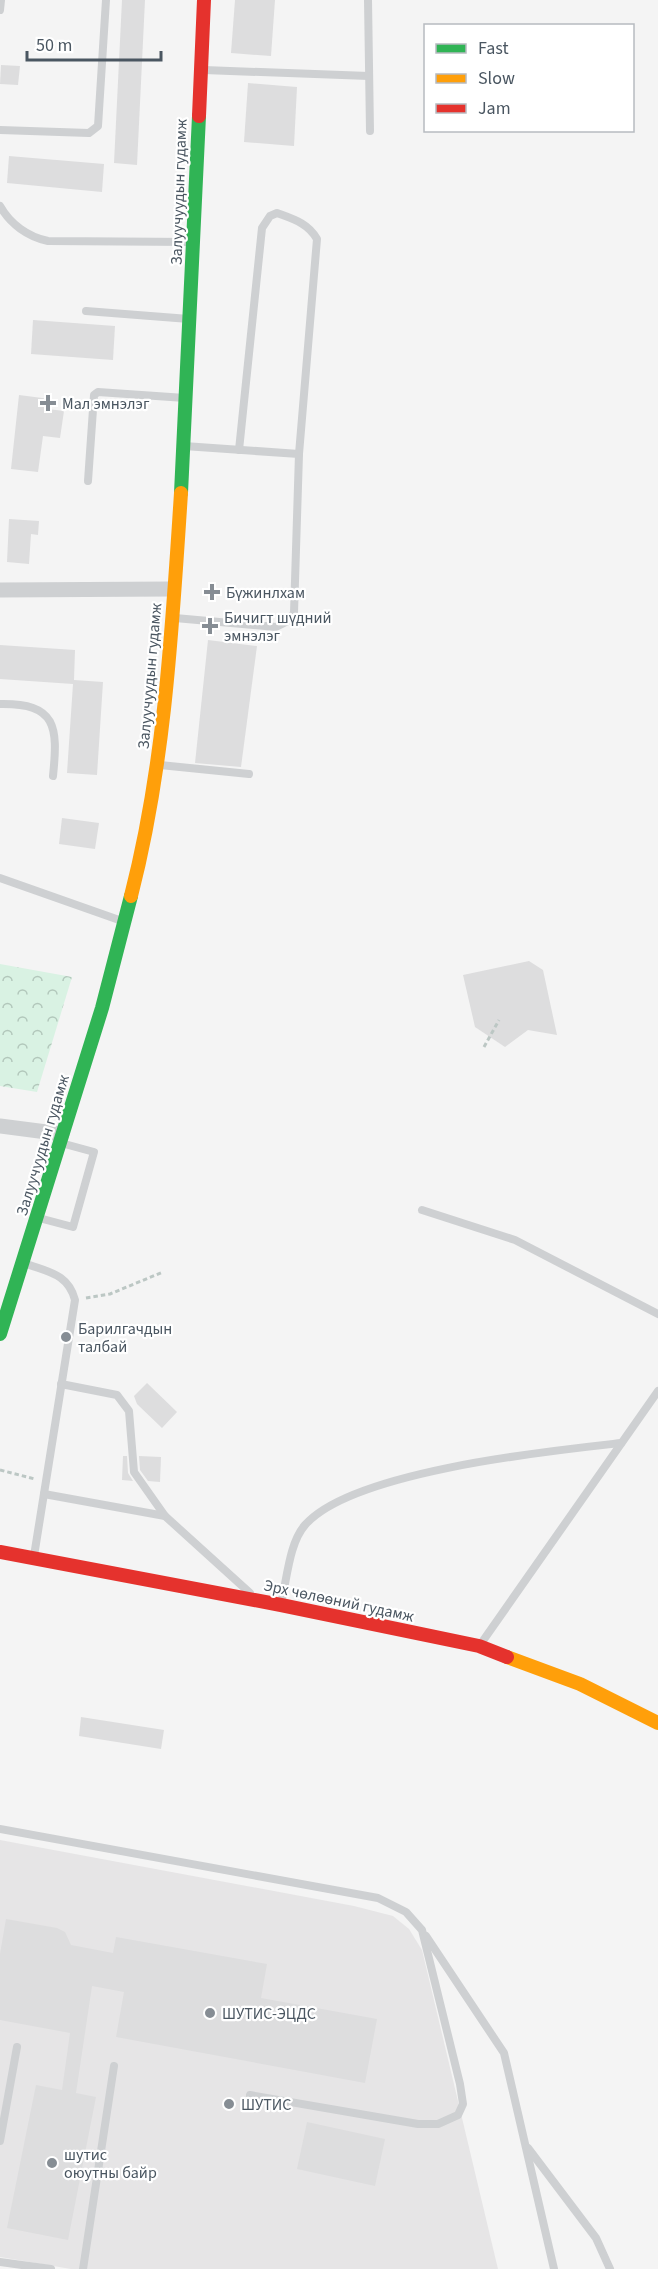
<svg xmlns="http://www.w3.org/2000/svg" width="658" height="2269" font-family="'Source Sans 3',sans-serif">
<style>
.education{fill:#e6e5e6}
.park{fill:url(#park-crowns)}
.building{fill:#ddddde}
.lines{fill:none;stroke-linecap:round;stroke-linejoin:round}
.path{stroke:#bcc7c4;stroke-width:3;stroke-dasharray:4.5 3;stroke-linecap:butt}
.lane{stroke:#ced0d2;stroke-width:8}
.street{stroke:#ced0d2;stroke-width:15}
.fast{stroke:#30b455;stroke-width:14}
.slow{stroke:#ff9f0a;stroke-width:14}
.jam{stroke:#e5322d;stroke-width:14}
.poi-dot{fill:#868d94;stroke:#fff;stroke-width:2}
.labels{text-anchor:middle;stroke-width:4.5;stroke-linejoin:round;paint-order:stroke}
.street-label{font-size:16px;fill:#4a5661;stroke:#fff}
.poi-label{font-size:16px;fill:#4a5661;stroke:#fff;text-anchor:start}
</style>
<defs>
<pattern id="park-crowns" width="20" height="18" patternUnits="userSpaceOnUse" patternTransform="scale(1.5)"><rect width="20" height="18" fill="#d9f2e3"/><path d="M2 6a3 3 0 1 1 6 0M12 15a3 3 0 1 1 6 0" fill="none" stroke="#b2c7bb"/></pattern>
</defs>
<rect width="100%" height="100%" fill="#f4f4f4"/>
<polygon class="education" points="0,1840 354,1906 393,1916 409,1929 422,1950 498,2269 71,2269 0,2257"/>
<polygon class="park" points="0,964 72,977 37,1092 0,1086"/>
<g class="building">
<polygon points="122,0 145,0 137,165 114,163"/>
<polygon points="235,0 275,0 271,56 231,53"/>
<polygon points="1,65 20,66 18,85 0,84"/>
<polygon points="248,83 297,87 294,146 244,142"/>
<polygon points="9,156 104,164 102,192 7,183"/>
<polygon points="33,320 115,326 113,360 31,354"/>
<polygon points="19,395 50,399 48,409 64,411 60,438 43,436 38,472 11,469"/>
<polygon points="9,519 39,521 38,535 31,534 29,564 7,562"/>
<polygon points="208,640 257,646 241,767 195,763"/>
<polygon points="0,645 75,650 74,680 103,682 97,775 67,773 73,684 0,679"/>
<polygon points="62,818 99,823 95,849 59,844"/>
<polygon points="529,961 543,970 557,1035 528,1030 505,1047 475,1027 463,975"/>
<polygon points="147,1383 177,1412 162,1428 137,1404 134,1396"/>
<polygon points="123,1456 127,1456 128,1473 133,1481 122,1480"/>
<polygon points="139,1456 161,1457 160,1482 148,1481 140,1470"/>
<polygon points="81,1717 164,1730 161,1749 79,1736"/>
<polygon points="6,1919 57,1928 65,1932 71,1945 113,1953 116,1937 267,1964 261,1998 377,2019 365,2083 116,2037 124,1992 92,1986 76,2093 96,2097 68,2240 7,2228 36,2085 62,2090 70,2033 0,2020 0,1954"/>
<polygon points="307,2122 385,2139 375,2186 297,2169"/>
</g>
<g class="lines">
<g class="path">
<polyline points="484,1047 499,1020"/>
<polyline points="86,1298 110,1294 163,1272"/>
<polyline points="0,1470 35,1479"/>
</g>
<g class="lane">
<polyline points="368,0 370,131"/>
<polyline points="0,10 1,0"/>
<polyline points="204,70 369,76"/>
<polyline points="0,130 89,133 98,126 106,0"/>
<path d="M0,206C10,224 28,237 48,241L192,242"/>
<polyline points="86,311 189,319"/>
<path d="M239,450L262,228L270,216L277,213C293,219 308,223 317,239L299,454"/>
<polyline points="88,481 94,395 98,392 185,398"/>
<polyline points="175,618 276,627 288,621 294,613 299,454 184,446"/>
<path d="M0,704C57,703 58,727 53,776"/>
<polyline points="160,765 249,774"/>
<polyline points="0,878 122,921"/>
<polyline points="422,1210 515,1240 658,1314"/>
<polyline points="39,1218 73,1227 94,1152 61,1143"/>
<path d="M24,1263C47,1272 68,1273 75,1300L34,1556"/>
<polyline points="61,1384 117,1395 129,1411 134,1472 165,1516"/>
<polyline points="44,1494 165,1516 250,1593"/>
<path d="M281,1603C287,1580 289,1543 305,1525C352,1471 549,1451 621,1443"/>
<polyline points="480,1645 658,1391"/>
<polyline points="0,1829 378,1898 406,1912 422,1930 460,2084 463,2104 458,2115 438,2124 418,2124 250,2095"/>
<polyline points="426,1936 504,2053 554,2269"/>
<polyline points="0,2141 17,2047"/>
<polyline points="528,2148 596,2238 610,2269"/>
<polyline points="0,2262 51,2269"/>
<polyline points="83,2269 114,2066"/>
</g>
<g class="street">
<polyline points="0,590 172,589"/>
<polyline points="0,1126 62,1134"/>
</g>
<g class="fast">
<polyline points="181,493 199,116"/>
<polyline points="0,1334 102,1008 131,896"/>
</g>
<g class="slow">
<path d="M131,896C165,764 172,629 181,493"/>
<polyline points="507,1657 580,1684 658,1723"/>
</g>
<g class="jam">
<polyline points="199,116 204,0"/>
<polyline points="0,1552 281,1605 479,1646 507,1657"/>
</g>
</g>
<g class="poi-dot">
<path d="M45 394h6v6h6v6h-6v6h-6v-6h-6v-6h6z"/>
<path d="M209 583h6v6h6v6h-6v6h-6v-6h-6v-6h6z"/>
<path d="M207 617h6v6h6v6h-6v6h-6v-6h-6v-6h6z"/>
<circle cx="66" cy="1337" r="6"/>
<circle cx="210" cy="2013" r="6"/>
<circle cx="229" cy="2104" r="6"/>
<circle cx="52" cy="2163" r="6"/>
</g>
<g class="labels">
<g class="street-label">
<text transform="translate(178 192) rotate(-88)" y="6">Залуучуудын гудамж</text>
<text transform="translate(149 676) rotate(-85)" y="6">Залуучуудын гудамж</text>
<text transform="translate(42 1145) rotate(-73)" y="6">Залуучуудын гудамж</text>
<text transform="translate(339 1600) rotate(12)" y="6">Эрх чөлөөний гудамж</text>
</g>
<g class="poi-label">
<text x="62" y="409">Мал эмнэлэг</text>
<text x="226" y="598">Бүжинлхам</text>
<text x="224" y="623">Бичигт шүдний<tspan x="224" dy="18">эмнэлэг</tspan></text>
<text x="78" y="1334">Барилгачдын<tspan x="78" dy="18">талбай</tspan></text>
<text x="222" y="2019">ШУТИС-ЭЦДС</text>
<text x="241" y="2110">ШУТИС</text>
<text x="64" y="2160">шутис<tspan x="64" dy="18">оюутны байр</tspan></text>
</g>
</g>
<rect x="424" y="24" width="210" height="108" fill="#ffffff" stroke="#b7bbc0" stroke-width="1.5"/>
<rect x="436" y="44" width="30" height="9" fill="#30b455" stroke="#b7bbc0" stroke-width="1.5"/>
<text x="478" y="54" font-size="18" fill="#4a5661">Fast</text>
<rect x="436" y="74" width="30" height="9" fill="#ff9f0a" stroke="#b7bbc0" stroke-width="1.5"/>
<text x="478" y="84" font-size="18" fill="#4a5661">Slow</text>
<rect x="436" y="104" width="30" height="9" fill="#e5322d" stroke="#b7bbc0" stroke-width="1.5"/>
<text x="478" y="114" font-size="18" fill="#4a5661">Jam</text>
<path d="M27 51v9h134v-9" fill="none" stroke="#4a5661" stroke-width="3"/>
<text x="36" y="51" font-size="18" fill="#4a5661" stroke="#ffffff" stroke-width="4.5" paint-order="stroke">50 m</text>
</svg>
